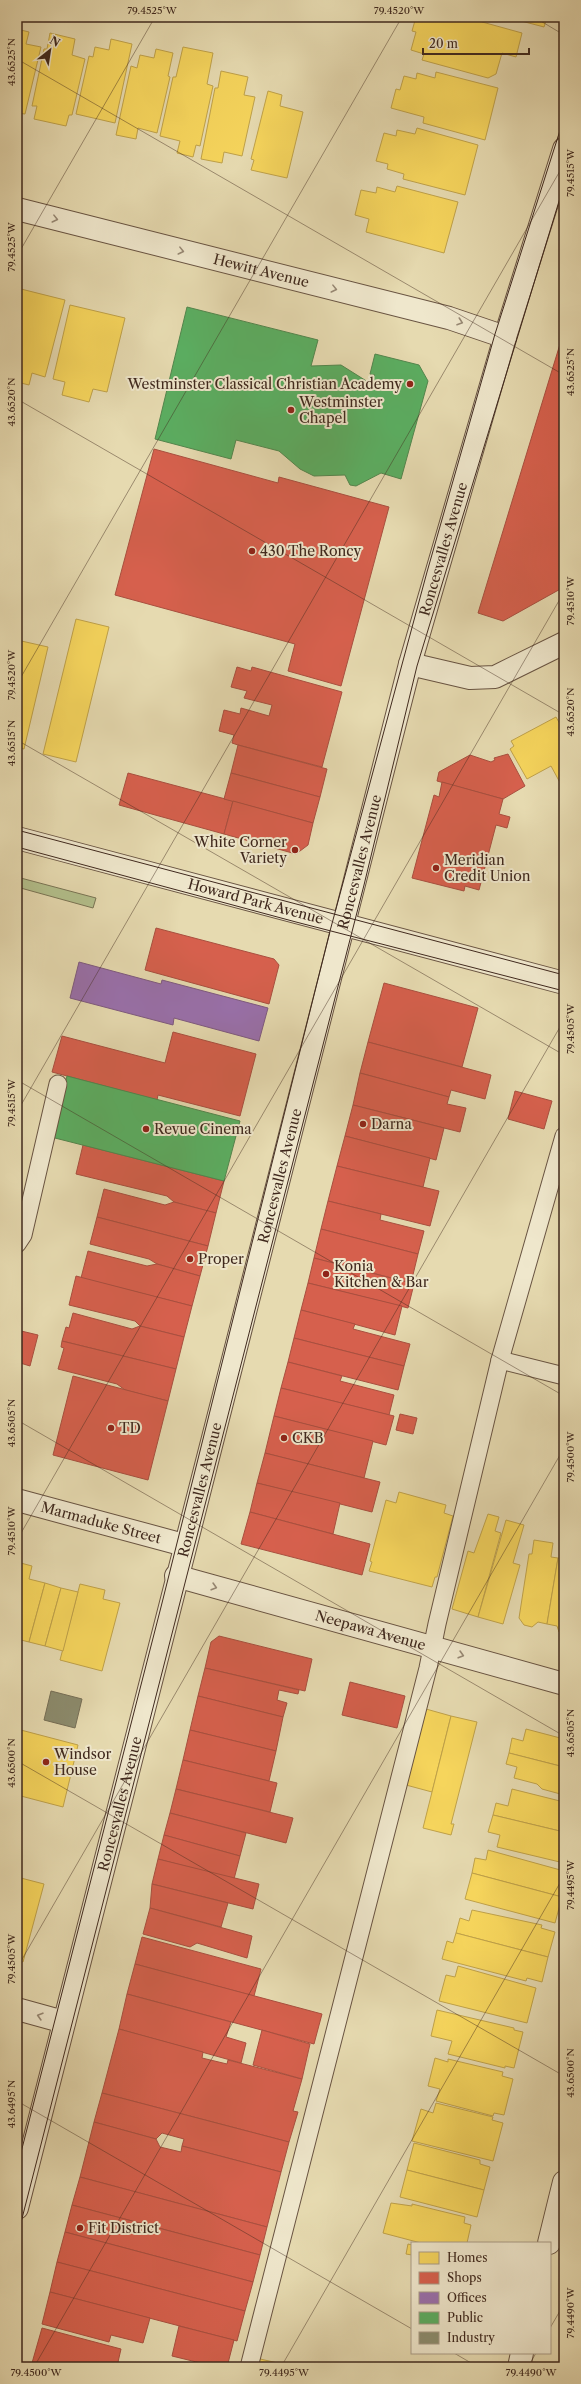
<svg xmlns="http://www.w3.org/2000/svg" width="581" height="2384" font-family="'Libre Caslon Text',serif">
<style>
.green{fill:#b3c08c;stroke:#797454}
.homes{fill:#f6d55c;stroke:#bfa149}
.shops{fill:#d6604d;stroke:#a94f3f}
.offices{fill:#9970ab;stroke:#7e5a80}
.public{fill:#5aae61;stroke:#52864d}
.industry{fill:#8c8c6e;stroke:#756e56}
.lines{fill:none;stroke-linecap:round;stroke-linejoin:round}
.service-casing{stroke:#695442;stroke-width:19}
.minor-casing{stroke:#695442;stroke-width:24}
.tertiary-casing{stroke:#695442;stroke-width:24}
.service{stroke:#efe7cc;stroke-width:17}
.minor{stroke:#efe7cc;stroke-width:22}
.tertiary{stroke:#efe7cc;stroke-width:22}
.tram{stroke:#3f281d;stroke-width:1}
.oneway{stroke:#978874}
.ticks{fill:none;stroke:#3f281d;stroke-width:1;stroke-opacity:0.45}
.poi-dot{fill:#8f2418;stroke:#efe7cc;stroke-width:1.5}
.labels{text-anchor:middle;stroke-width:4;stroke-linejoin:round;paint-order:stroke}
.street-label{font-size:14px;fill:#3f281d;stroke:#efe7cc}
.poi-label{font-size:14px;fill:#3f281d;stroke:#efe7cc;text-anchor:start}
.neatline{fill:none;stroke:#3f281d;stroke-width:1.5}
.ticks-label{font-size:10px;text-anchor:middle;fill:#3f281d}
</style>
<rect width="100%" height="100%" fill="#e6dab0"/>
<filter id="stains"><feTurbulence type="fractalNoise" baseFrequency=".005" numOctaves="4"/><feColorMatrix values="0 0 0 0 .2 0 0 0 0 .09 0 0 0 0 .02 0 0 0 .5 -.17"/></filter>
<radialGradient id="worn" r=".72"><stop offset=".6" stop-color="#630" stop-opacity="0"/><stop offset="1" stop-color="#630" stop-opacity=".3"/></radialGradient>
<polygon class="green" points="17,877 96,898 93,908 17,887"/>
<g class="homes">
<polygon points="416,17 464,17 522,33 516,57 502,53 496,74 488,78 422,60 424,54 411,50 416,32 412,31"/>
<polygon points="506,17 547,17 544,27"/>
<polygon points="17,29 29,32 26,44 41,47 25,114 17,113"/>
<polygon points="50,33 75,39 72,55 85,59 72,115 69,115 66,126 34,119 37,106 32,106 44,49 47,49"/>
<polygon points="111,39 132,44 115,123 76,114 89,56 93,57 95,47 109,50"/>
<polygon points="183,47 213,53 207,84 213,86 200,146 196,145 193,157 177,153 180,141 160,136 173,77 176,77"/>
<polygon points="156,49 173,53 168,76 170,77 157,133 138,128 136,139 116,135 131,66 137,68 140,55 154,58"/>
<polygon points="221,71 248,77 244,95 255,97 242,156 224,152 222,163 201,159 215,88 218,88"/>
<polygon points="436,72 498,88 485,140 423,123 424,117 391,108 396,89 400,90 404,76 416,79 417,73 435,78"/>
<polygon points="268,91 282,95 280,106 303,112 287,178 251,170 254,160 251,159"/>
<polygon points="417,128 478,145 465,195 403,179 404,174 387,169 388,164 376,161 384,133 396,136 397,130 415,134"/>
<polygon points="397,186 458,202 444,253 366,232 369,219 355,215 361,190 376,193 377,187 395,192"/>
<polygon points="17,288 65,300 45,377 32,373 29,385 17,382"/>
<polygon points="70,305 125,318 107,392 93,389 89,402 62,395 65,382 53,379"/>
<polygon points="76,619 109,627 76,762 43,754"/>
<polygon points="17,640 48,647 24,749 20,748 18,757"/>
<polygon points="556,717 564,731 564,790 551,766 527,779 510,749 514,746 511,741"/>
<polygon points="399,1492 446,1505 444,1513 453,1516 437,1577 435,1577 432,1587 369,1571 372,1562 370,1561 386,1500 396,1503"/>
<polygon points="488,1514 499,1517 495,1531 501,1533 478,1617 452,1609 468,1551 474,1553"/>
<polygon points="506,1520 524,1525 513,1563 520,1565 503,1624 478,1617"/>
<polygon points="534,1540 553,1543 551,1557 558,1558 547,1624 538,1622 532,1627 524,1625 519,1618 529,1554 532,1554"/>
<polygon points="558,1558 564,1559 564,1633 559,1632 557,1626 547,1624"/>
<polygon points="17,1562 32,1566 29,1579 45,1583 29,1642 17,1639"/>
<polygon points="45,1583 61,1588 45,1646 29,1642"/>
<polygon points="80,1584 105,1590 103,1599 120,1603 102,1671 60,1660"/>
<polygon points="61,1588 78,1592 63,1651 45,1646"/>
<polygon points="426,1709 451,1716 432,1792 406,1785"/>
<polygon points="451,1716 477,1722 451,1824 454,1824 451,1835 423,1828"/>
<polygon points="17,1729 78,1745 63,1807 17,1795"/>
<polygon points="526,1729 564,1739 564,1767 509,1753 512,1738 523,1741"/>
<polygon points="509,1753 564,1767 564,1795 542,1789 537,1784 514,1778 517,1767 506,1764"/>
<polygon points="512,1789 564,1802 564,1832 493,1815 496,1803 508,1806"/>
<polygon points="493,1815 564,1832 564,1863 497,1847 500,1835 488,1832"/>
<polygon points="488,1850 564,1871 562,1897 472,1873 475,1858 486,1860"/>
<polygon points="472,1873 562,1897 555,1923 465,1899"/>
<polygon points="17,1877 44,1884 23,1962 17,1960"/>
<polygon points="472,1910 542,1925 541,1928 555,1932 548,1957 456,1933 460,1918 469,1921"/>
<polygon points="456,1933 548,1957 542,1982 527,1978 526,1981 442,1959 447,1941 453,1943"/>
<polygon points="458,1966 536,1988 527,2023 439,2001 446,1975 455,1977"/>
<polygon points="437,2010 514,2028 514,2030 523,2032 514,2068 505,2066 505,2068 448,2054 452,2041 431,2036"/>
<polygon points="435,2058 448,2062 448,2059 503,2072 502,2076 513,2079 504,2115 494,2113 493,2116 436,2101 440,2089 428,2086"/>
<polygon points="436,2103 493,2117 492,2120 503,2123 493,2161 412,2141 421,2109 433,2113"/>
<polygon points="414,2143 480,2160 480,2164 490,2167 484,2190 407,2170"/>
<polygon points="407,2170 484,2190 477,2217 400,2197"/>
<polygon points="391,2203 412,2206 412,2204 465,2217 464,2223 471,2225 467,2243 421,2243 383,2233"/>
<polygon points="408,2244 412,2245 412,2255 406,2254"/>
<polygon points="256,2358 295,2367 254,2367"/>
</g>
<g class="shops">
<polygon points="564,331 564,587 503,621 478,613"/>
<polygon points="154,449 278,483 279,477 389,507 341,686 288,671 295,644 115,595"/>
<polygon points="237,667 251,671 252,667 342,692 322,767 238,745 232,743 234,735 219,731 224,710 240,714 241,708 269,716 272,705 244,698 247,691 231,687"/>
<polygon points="238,745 327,769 320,797 231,773"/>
<polygon points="508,754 525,786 503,799 437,781 439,772 470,755 491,762 495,760 494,758"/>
<polygon points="128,773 233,801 224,834 119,805"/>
<polygon points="231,773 320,797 313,823 224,799"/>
<polygon points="442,782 503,799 499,814 510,817 507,828 496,825 479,890 465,886 464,891 412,878 434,795 439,797"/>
<polygon points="233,801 313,823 308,845 296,854 224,834"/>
<polygon points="156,928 274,959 279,965 269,1004 145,970"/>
<polygon points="384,983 478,1008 462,1067 368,1042"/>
<polygon points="173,1032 256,1054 240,1116 158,1095 157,1100 52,1072 62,1036 165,1063"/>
<polygon points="368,1042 491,1075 485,1099 451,1090 449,1097 360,1073"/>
<polygon points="360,1073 449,1097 447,1104 466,1108 460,1132 353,1105"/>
<polygon points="515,1091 552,1101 544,1129 508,1119"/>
<polygon points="353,1105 444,1128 436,1160 345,1136"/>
<polygon points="345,1136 430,1158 423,1187 337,1166"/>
<polygon points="83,1145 224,1181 216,1213 174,1202 167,1196 76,1174"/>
<polygon points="337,1166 439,1191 430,1226 328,1201"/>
<polygon points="104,1189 165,1205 174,1202 216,1213 208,1246 97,1217"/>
<polygon points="328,1201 381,1214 380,1220 424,1231 418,1254 321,1229"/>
<polygon points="97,1217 208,1246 200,1276 157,1264 149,1259 90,1244"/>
<polygon points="321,1229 418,1254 411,1283 314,1258"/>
<polygon points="88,1251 147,1266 157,1264 200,1276 192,1306 81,1278"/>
<polygon points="314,1258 414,1284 408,1308 308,1283"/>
<polygon points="76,1276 192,1306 184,1337 140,1326 135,1321 69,1305"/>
<polygon points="308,1283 402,1306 395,1335 301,1310"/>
<polygon points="301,1310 355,1324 353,1329 410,1344 404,1366 294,1338"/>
<polygon points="73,1313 132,1329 140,1326 184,1337 176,1369 62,1341 66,1327 69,1328"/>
<polygon points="17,1330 38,1335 30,1366 17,1362"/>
<polygon points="294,1338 404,1366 398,1390 288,1362"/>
<polygon points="62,1341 176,1369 168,1401 125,1390 117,1384 58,1369 64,1348 61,1347"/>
<polygon points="288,1362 342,1376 340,1381 394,1395 389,1415 281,1388"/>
<polygon points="73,1376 168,1401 148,1480 53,1455"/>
<polygon points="281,1388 394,1416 386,1445 274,1416"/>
<polygon points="400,1414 417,1418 413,1434 396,1430"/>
<polygon points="274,1416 373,1441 364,1478 265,1453"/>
<polygon points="265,1453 380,1482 372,1512 257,1483"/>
<polygon points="257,1483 340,1503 333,1534 250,1512"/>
<polygon points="250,1512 370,1544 362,1575 241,1544"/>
<polygon points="219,1636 312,1659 305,1691 205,1668 211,1642"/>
<polygon points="205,1668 299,1690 298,1694 279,1690 277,1700 287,1703 283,1717 198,1696"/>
<polygon points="350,1682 405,1696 397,1728 342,1715"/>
<polygon points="198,1696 283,1717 276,1751 190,1730"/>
<polygon points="190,1730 276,1751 269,1781 183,1760"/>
<polygon points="183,1760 277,1783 270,1812 176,1789"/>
<polygon points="176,1789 293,1818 286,1843 170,1813"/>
<polygon points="170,1813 246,1833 240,1856 164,1835"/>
<polygon points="164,1835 240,1856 234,1879 158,1859"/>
<polygon points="158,1859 259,1884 253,1909 152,1884"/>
<polygon points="152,1884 228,1903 221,1927 150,1908"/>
<polygon points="150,1908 252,1936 247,1958 197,1943 190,1947 143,1934"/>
<polygon points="142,1937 261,1969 254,1996 135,1964"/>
<polygon points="135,1964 322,2014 314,2044 127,1994"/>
<polygon points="127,1994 231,2022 226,2037 246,2043 241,2063 119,2029"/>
<polygon points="119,2029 203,2052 202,2058 227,2064 228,2060 302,2079 293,2111 298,2112 289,2142 102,2093"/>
<polygon points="262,2030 310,2044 302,2079 253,2065"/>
<polygon points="102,2093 289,2142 281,2172 182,2146 184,2139 162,2133 156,2139 94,2122"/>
<polygon points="94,2122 156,2139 160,2147 181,2152 182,2146 281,2172 267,2227 80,2177"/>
<polygon points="80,2177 267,2227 260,2255 72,2205"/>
<polygon points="72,2205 260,2255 253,2282 65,2232"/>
<polygon points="65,2232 253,2282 245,2311 57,2262"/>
<polygon points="57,2262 245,2311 237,2341 50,2292"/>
<polygon points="50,2292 150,2318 143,2343 111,2335 109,2342 42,2324"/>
<polygon points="179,2326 234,2340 227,2367 217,2367 172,2356"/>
<polygon points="42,2328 121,2349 118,2362 135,2367 48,2367 32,2363"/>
<polygon points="32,2363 48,2367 31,2367"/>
</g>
<polygon class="offices" points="79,962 161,984 162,980 268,1008 259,1041 174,1018 173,1025 70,998"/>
<g class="public">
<polygon points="187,307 318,340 311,366 341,365 368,382 375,375 370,374 375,354 419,365 428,381 401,479 381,473 356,486 350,485 345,475 314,476 300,469 279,451 236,440 231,459 155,439"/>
<polygon points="67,1076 240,1121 224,1181 51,1137"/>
</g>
<polygon class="industry" points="51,1691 82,1699 75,1728 44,1720"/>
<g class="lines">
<g class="service-casing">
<g id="service">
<polyline points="17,1244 23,1235 58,1084"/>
<polyline points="500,1360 564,1376"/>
<polyline points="249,2367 428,1668 437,1624 500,1360 564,1136"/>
</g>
</g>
<g class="minor-casing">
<g id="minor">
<path id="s1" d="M17,209L449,318L505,337"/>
<polyline points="410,664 470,678 495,677 564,643"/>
<path id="s2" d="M17,1500L184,1545"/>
<path id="s3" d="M176,1576L564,1684"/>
<polyline points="17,2009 64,2022"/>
<polyline points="549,2243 564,2182"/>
<polyline points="519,2367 522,2353"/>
</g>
</g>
<g class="tertiary-casing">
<g id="tertiary">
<path id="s4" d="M17,838L564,983"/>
<path id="s5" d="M17,2208L410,664L505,337L564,149"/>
</g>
</g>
<use href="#service" class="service"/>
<use href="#minor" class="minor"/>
<use href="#tertiary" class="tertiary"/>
<g class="tram">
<polyline points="17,830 564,975"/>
<polyline points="17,847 296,922 564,991"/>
<polyline points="17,2168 161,1607 330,931 427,572 495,334 564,118"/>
<polyline points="17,2238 364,885 417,666 564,185"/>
</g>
</g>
<defs><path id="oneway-chevron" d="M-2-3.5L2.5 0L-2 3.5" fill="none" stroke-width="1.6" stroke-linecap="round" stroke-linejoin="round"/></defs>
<g class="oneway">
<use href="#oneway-chevron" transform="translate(55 219) rotate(14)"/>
<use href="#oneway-chevron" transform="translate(181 251) rotate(14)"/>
<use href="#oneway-chevron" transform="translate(334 289) rotate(14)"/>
<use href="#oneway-chevron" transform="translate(460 322) rotate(19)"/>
<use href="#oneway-chevron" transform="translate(214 1587) rotate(16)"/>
<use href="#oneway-chevron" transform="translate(461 1655) rotate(16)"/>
<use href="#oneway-chevron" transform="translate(40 2016) rotate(-164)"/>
</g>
<path class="ticks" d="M534,17L564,35M17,59L564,375M17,256L155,17M17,399L564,715M17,684L402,17M17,740L564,1055M17,1080L564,1396M17,1112L564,164M17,1420L564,1736M17,1540L564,592M17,1761L564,2076M17,1968L564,1020M17,2101L412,2329M550,2328L564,2304M454,2353L478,2367M34,2367L564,1448M281,2367L564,1876M528,2367L536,2353"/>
<g class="poi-dot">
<circle cx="410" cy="384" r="4"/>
<circle cx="291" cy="410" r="4"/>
<circle cx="252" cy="551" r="4"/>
<circle cx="295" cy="850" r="4"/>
<circle cx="436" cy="868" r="4"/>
<circle cx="363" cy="1124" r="4"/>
<circle cx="146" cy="1129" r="4"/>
<circle cx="190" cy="1259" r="4"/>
<circle cx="326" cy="1274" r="4"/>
<circle cx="111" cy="1428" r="4"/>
<circle cx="284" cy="1438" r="4"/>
<circle cx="46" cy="1762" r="4"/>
<circle cx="80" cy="2228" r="4"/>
</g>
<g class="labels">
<g class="street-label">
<text dy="5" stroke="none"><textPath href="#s1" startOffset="252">Hewitt Avenue</textPath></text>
<text dy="5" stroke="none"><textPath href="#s5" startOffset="1713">Roncesvalles Avenue</textPath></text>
<text dy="5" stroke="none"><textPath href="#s5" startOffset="1389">Roncesvalles Avenue</textPath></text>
<text dy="5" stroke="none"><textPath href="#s4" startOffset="247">Howard Park Avenue</textPath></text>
<text dy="5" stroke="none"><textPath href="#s5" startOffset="1065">Roncesvalles Avenue</textPath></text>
<text dy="5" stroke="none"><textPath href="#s5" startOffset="741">Roncesvalles Avenue</textPath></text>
<text dy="5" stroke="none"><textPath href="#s2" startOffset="87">Marmaduke Street</textPath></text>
<text dy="5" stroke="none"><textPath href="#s3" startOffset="202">Neepawa Avenue</textPath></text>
<text dy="5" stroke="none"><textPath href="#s5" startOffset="417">Roncesvalles Avenue</textPath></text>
</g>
<g class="poi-label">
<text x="402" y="389" text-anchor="end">Westminster Classical Christian Academy</text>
<text x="299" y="407">Westminster<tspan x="299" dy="16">Chapel</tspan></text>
<text x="260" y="556">430 The Roncy</text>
<text x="287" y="847" text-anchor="end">White Corner<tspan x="287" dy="16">Variety</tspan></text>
<text x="444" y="865">Meridian<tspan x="444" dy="16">Credit Union</tspan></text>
<text x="371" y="1129">Darna</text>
<text x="154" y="1134">Revue Cinema</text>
<text x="198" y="1264">Proper</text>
<text x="334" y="1271">Konia<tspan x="334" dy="16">Kitchen &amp; Bar</tspan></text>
<text x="119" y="1433">TD</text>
<text x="292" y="1443">CKB</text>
<text x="54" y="1759">Windsor<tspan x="54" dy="16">House</tspan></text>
<text x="88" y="2233">Fit District</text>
</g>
</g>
<rect width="581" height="2384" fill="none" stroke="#e6dab0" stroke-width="44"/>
<rect x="411" y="2242" width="140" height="112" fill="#efe7cc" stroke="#a99b86"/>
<rect x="419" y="2252" width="20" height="12" fill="#f6d55c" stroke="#a99b86"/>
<text x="447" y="2262" font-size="12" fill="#3f281d">Homes</text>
<rect x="419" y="2272" width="20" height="12" fill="#d6604d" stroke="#a99b86"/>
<text x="447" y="2282" font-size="12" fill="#3f281d">Shops</text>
<rect x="419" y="2292" width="20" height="12" fill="#9970ab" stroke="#a99b86"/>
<text x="447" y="2302" font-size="12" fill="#3f281d">Offices</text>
<rect x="419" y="2312" width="20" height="12" fill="#5aae61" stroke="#a99b86"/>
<text x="447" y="2322" font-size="12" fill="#3f281d">Public</text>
<rect x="419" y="2332" width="20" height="12" fill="#8c8c6e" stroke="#a99b86"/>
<text x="447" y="2342" font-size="12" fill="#3f281d">Industry</text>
<g transform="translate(50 50) rotate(30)" stroke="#efe7cc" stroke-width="3" paint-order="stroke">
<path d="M0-3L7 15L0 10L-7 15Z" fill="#3f281d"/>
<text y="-6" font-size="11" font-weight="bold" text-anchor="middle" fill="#3f281d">N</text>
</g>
<path d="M423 48v6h106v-6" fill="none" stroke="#3f281d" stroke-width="2"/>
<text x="429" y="48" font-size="12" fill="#3f281d" stroke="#efe7cc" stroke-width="3" paint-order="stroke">20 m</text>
<rect x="22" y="22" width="537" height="2340" class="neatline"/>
<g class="ticks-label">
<text x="152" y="14">79.4525°W</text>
<text x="399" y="14">79.4520°W</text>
<text transform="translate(11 62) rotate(-90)" y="4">43.6525°N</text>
<text transform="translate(570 173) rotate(-90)" y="4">79.4515°W</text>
<text transform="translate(11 247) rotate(-90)" y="4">79.4525°W</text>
<text transform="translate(570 372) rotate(-90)" y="4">43.6525°N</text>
<text transform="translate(11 402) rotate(-90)" y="4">43.6520°N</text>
<text transform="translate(570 601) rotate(-90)" y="4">79.4510°W</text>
<text transform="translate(11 675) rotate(-90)" y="4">79.4520°W</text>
<text transform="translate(570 712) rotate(-90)" y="4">43.6520°N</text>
<text transform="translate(11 743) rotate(-90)" y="4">43.6515°N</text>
<text transform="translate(570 1029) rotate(-90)" y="4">79.4505°W</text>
<text transform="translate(11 1103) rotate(-90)" y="4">79.4515°W</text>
<text transform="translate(11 1423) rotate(-90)" y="4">43.6505°N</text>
<text transform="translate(570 1457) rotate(-90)" y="4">79.4500°W</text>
<text transform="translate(11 1531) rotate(-90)" y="4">79.4510°W</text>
<text transform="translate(570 1733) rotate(-90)" y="4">43.6505°N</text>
<text transform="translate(11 1763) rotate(-90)" y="4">43.6500°N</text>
<text transform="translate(570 1885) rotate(-90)" y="4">79.4495°W</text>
<text transform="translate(11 1959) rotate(-90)" y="4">79.4505°W</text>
<text transform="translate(570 2073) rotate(-90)" y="4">43.6500°N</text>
<text transform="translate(11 2104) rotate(-90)" y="4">43.6495°N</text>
<text transform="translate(570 2313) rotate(-90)" y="4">79.4490°W</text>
<text x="36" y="2376">79.4500°W</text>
<text x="284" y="2376">79.4495°W</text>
<text x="531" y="2376">79.4490°W</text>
</g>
<rect width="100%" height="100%" filter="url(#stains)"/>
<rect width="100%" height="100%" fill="url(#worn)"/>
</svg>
